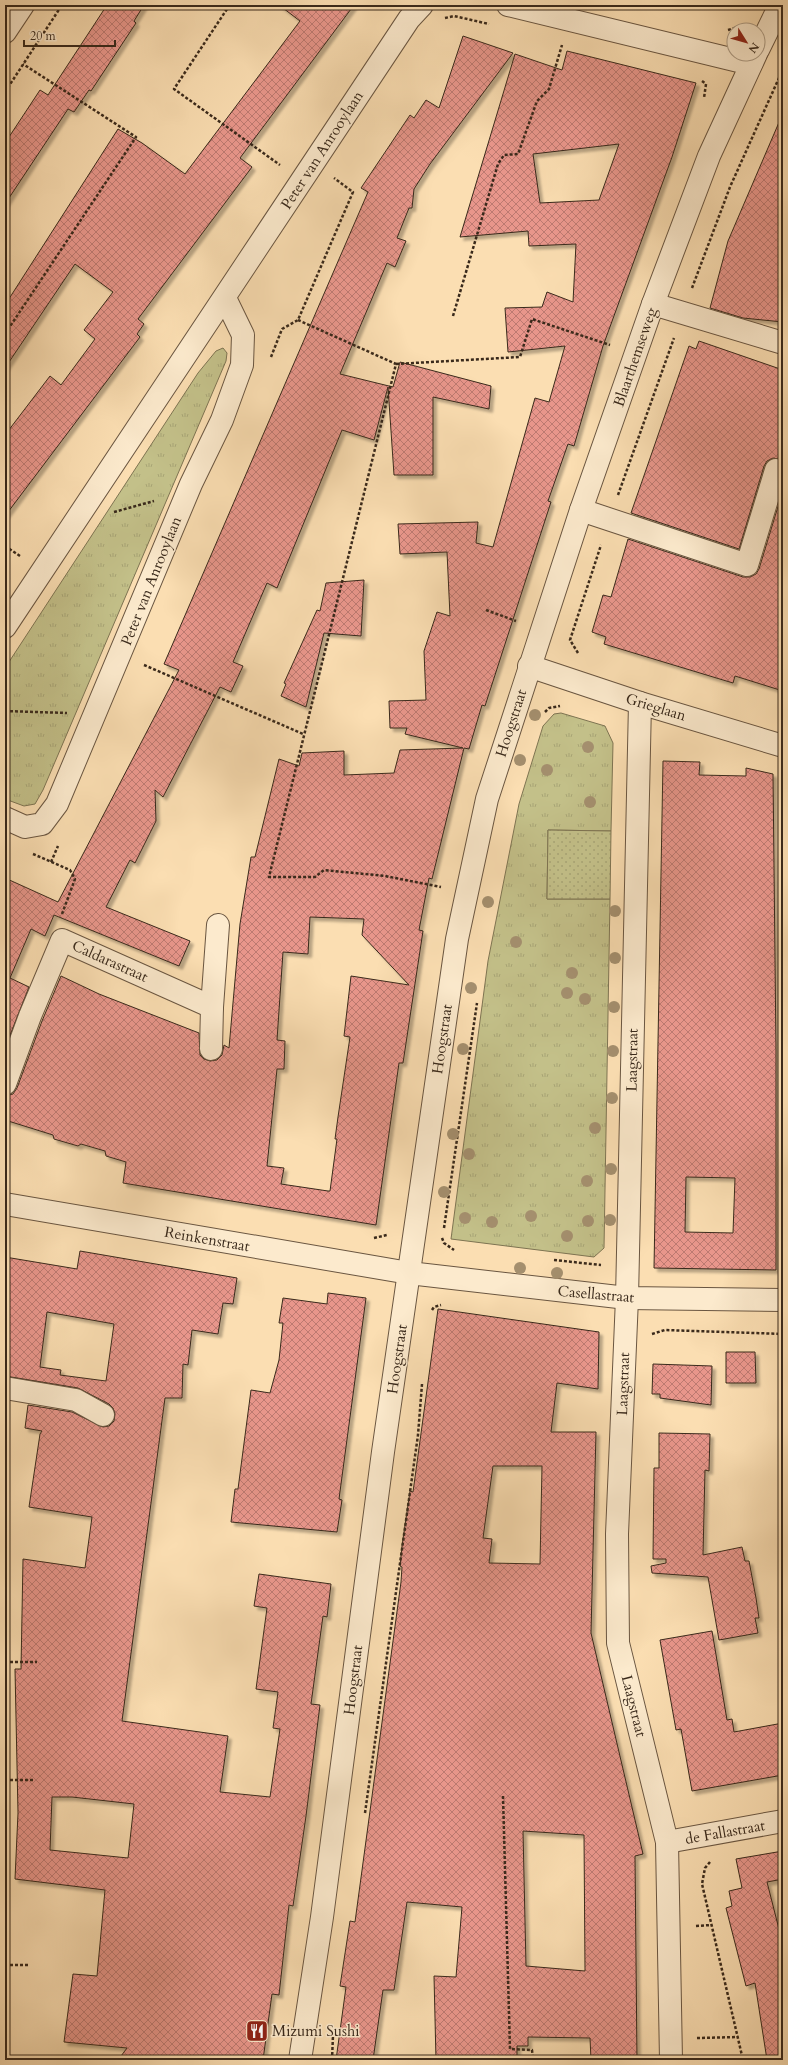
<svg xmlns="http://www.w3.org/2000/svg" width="788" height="2065" font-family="Cardo,serif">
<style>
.grass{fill:url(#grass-tufts);stroke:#7e7452}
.park{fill:url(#park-dots);stroke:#7e7452}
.building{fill:url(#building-cross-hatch);stroke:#39291b;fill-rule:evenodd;filter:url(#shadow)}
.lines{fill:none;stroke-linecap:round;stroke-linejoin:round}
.minor-casing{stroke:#6a5641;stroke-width:24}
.path{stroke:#39291b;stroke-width:2.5;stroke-dasharray:3 2;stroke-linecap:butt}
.minor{stroke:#fceacd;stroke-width:22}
.tree{fill:#a48f6e}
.labels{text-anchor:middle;stroke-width:3;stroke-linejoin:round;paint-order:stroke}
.street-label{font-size:15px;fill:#39291b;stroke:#fceacd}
.poi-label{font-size:15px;fill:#39291b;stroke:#fceacd;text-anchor:start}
</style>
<defs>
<pattern id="grass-tufts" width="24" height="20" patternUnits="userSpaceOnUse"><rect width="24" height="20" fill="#c3c089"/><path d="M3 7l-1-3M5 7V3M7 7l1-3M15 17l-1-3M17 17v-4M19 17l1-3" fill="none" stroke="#a8a576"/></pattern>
<pattern id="park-dots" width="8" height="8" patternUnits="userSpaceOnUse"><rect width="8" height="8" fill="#c3c089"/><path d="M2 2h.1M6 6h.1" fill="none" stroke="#a8a576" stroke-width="1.8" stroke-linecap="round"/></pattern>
<pattern id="building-cross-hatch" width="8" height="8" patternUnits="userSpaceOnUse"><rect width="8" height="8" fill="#e8968b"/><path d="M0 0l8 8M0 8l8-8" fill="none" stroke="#bd7a71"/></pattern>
<filter id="shadow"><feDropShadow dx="3.5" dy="3.5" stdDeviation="1" flood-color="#0004"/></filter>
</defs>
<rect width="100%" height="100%" fill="#fbdeb2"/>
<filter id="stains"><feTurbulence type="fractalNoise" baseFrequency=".005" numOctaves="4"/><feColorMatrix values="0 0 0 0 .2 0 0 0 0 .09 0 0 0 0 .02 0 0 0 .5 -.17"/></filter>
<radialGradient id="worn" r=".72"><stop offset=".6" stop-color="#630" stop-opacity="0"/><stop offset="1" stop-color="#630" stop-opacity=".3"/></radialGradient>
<g class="grass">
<polygon points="223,348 227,353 226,361 43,790 35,804 24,806 5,799 5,668 198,373 216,351"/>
<polygon points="561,713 605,726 613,743 611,831 548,830 547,899 610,899 604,1248 594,1257 451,1239 488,961 519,804 543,726 554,714"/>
</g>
<polygon class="park" points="548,830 611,831 610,899 547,899"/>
<g class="building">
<polygon points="107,5 144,5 134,21 136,23 91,91 89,90 74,112 68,109 5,204 5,143 40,90 48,95"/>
<polygon points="279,5 354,5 240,158 252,167 138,319 144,324 137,334 140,337 5,516 5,435 50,376 61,385 95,339 84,330 113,292 75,264 5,368 5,305 118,129 142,143 185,174 300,21"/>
<polygon points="463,36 513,53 430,164 414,189 412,208 409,208 397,238 406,241 395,267 387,263 340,374 393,387 400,362 491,386 489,409 433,397 433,475 394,475 388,387 374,440 342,430 277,588 267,583 233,662 243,666 231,692 220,687 163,797 155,790 156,821 135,863 130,860 106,907 190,941 179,966 54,915 45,936 31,929 10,978 29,987 5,1048 5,878 58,902 179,670 164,664 368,192 361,188 410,115 414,118 426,100 439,108"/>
<path d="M567,51L696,83L672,157L603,346L574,446L568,444L548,501L551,502L485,706L482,705L469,749L464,748L432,879L429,878L419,930L423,931L403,1063H399L376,1225L123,1183L126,1162L106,1156L105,1151L81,1144L78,1146L54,1139L53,1135L5,1120V1096L13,1094L17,1088L42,1021L61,976L99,994L199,1033L200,1055L204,1059L210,1061L217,1060L222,1055L224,1045L229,1048L240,924L251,857H255L279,759L299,766L302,753L344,751V775L394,773L400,750L463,748L405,734L407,728H390L389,701L426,700L424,651L437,612L450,616L447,552L400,554L398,524L478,522L476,543L493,547L535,398L549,402L565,346L508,352L505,308L542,307L547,292L573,302L576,244L529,246L528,231L460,237L515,54L562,70ZM619,144L599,200L540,203L533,154ZM310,917L364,919L362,935L409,985L351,976L344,1036L350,1037L338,1117L335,1139H337L330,1191H328L281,1184L284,1168L267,1166L277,1069H284L285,1041L277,1040L283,952L308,954Z"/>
<polygon points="783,113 783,322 743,318 710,308 728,241"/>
<polygon points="699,341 783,370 783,460 773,458 767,461 764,466 739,549 631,513 689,346 696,349"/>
<polygon points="783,490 783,691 735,676 733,683 604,644 606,637 592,632 603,595 611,597 628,539 743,577 750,577 756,574 759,569"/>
<polygon points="364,580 361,636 324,633 306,707 281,696 286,684 284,683 317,610 320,611 326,583"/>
<path d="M663,761L700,762L699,775L746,776V768L773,774L776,1049V1270L654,1268ZM686,1177L735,1178L733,1233L685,1232Z"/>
<path d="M80,1251L237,1278L233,1304L223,1303L218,1334L192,1330L188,1365L183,1364L182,1398H165L122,1721L228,1736L220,1792L270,1797L280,1729L273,1728L278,1692L256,1689L267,1608L254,1606L259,1574L331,1584L327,1617L323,1616L311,1704L320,1705L306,1816L293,1906L289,1905L279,1995L272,1994L263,2060H118L127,2048L64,2042L73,1974L97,1976L105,1890L15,1879L18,1813L15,1669H21L23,1559L85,1568L92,1517L29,1507L40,1434L42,1431L25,1428L28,1405L72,1412L103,1427L109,1426L114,1421L115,1414L113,1408L109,1404L78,1388L5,1376V1257L77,1269ZM47,1312L114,1324L106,1381L60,1375L61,1370L40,1367ZM52,1797H72L134,1804L128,1858L50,1850Z"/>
<polygon points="328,1293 366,1298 339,1499 342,1500 337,1532 231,1522 235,1489 238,1489 251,1390 270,1393 279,1360 283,1323 279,1323 283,1298 327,1304"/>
<path d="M438,1309L599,1332L598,1389L557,1383L551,1432H596L591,1633L643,1854L635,1856L637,2060H591L590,2038L528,2037V2046H517V2060H436L434,1976L456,1977L462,1907L407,1902L394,1990H383L373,2060H336L346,1987L340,1986L350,1921L355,1922L401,1582L402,1567L400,1566L402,1546L410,1491L413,1492ZM493,1466H542L540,1564L489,1563L492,1539L483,1538ZM523,1831L584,1835L585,1971L526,1966Z"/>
<polygon points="726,1352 755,1352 756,1383 726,1383"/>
<polygon points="653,1364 712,1366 711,1405 660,1398 660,1394 652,1394"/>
<polygon points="659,1433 710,1434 709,1471 705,1470 703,1555 742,1547 745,1561 749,1561 756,1598 759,1618 755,1618 758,1633 719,1640 708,1577 652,1573 651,1566 666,1563 666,1559 653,1559 654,1468 659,1468"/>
<polygon points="712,1631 727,1720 732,1719 734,1732 783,1723 783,1775 692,1791 681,1729 676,1730 660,1640"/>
<polygon points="783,1851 783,1879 767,1882 783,1945 783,2060 767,2060 755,1983 746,1986 726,1908 732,1906 729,1891 742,1888 736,1859"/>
</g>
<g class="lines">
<g class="minor-casing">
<g id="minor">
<polyline points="508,5 751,64"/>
<polyline points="5,32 23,5"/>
<polyline points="758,50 780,5"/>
<polyline points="653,304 783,343"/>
<polyline points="581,510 747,565 776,470"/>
<polyline points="5,627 409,19 422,5"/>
<polyline points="529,666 640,703 783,746"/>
<polyline points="640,703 627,1298 617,1534 618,1643 667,1842 671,2060"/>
<polyline points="5,818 25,827 42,824 57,804 191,484 222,420 242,365 243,335 225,298"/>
<polyline points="211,1049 212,1007 218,925"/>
<polyline points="5,1084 30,1016 62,940 212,1007"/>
<polyline points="5,1204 409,1273 627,1298 783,1300"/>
<polyline points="5,1388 76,1400 103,1415"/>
<polyline points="667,1842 783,1821"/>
<polyline points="300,2060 322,1917 383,1452 457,939 487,799 581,510 653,304 709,156 756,54"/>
</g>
</g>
<g class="path">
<polyline points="227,9 174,89 280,165"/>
<polyline points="445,18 454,16 489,24"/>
<polyline points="728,30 738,27"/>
<polyline points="702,81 706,84 704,98"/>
<polyline points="5,92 62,5"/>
<polyline points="692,288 730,187 783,69"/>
<polyline points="453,316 498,164 504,155 518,154 537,101 549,89 562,45"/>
<polyline points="298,320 396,364 269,877 315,877 324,870 385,876 441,887"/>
<polyline points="5,334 136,137 23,64"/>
<polyline points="271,357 282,329 298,320 353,192 334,178"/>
<polyline points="396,364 520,357 532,319 610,345"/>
<polyline points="618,495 674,338"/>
<polyline points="114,512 154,501"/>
<polyline points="5,546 20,556"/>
<polyline points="486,610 516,621"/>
<polyline points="578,653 570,640 601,545"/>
<polyline points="144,665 303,734"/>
<polyline points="5,711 67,713"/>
<polyline points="545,712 549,708 560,706"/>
<polyline points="33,854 70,870 75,879 62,914"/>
<polyline points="51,862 58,846"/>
<polyline points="444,1228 477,1003"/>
<polyline points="374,1238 387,1235"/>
<polyline points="442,1238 444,1243 454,1250"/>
<polyline points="554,1260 601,1265"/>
<polyline points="432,1310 434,1307 441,1305"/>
<polyline points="652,1334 665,1330 783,1334"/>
<polyline points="5,1662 37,1662"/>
<polyline points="5,1780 35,1780"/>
<polyline points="503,1796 510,2049 532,2050 533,2060"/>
<polyline points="365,1813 418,1435 422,1384"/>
<polyline points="710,1862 705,1868 702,1884 743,2060"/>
<polyline points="696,1926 711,1925"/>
<polyline points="5,1965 30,1965"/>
<polyline points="697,2038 738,2037"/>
<polyline points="332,2060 333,2035"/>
</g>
<use href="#minor" class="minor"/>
</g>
<g class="tree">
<circle cx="535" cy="715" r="6"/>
<circle cx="588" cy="747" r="6"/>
<circle cx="520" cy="760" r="6"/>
<circle cx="547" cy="770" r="6"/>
<circle cx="590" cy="802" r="6"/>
<circle cx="488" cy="902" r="6"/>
<circle cx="615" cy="911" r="6"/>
<circle cx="516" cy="942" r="6"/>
<circle cx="615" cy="958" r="6"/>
<circle cx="572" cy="973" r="6"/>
<circle cx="471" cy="988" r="6"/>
<circle cx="567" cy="993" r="6"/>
<circle cx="585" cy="999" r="6"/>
<circle cx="614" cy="1007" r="6"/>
<circle cx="463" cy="1049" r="6"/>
<circle cx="613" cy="1051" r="6"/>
<circle cx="612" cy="1098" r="6"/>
<circle cx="595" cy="1128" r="6"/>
<circle cx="453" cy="1134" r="6"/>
<circle cx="469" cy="1154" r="6"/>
<circle cx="611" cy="1169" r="6"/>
<circle cx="587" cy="1181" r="6"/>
<circle cx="444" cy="1192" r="6"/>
<circle cx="531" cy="1216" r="6"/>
<circle cx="465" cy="1218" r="6"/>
<circle cx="610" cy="1220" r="6"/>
<circle cx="588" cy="1221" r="6"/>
<circle cx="492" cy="1222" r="6"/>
<circle cx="567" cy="1236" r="6"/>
<circle cx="520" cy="1268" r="6"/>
<circle cx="557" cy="1273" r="6"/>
</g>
<defs>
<g id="restaurant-square" transform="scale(1.15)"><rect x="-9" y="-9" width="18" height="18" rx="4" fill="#8f2418" stroke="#fceacd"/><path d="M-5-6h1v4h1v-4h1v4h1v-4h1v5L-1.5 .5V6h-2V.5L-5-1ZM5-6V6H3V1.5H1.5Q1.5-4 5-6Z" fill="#fff"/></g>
</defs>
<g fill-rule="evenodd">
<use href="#restaurant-square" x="257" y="2031"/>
</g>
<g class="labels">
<g class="street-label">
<text transform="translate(322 150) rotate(-57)" y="5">Peter van Anrooylaan</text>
<text transform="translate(635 357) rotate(-71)" y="5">Blaarthemseweg</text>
<text transform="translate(151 581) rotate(-68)" y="5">Peter van Anrooylaan</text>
<text transform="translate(656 707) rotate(17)" y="5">Grieglaan</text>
<text transform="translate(511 723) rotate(-72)" y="5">Hoogstraat</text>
<text transform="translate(110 961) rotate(24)" y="5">Caldarastraat</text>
<text transform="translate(442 1039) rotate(-82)" y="5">Hoogstraat</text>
<text transform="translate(632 1060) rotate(-89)" y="5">Laagstraat</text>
<text transform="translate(207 1239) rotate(10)" y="5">Reinkenstraat</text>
<text transform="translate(596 1294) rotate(5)" y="5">Casellastraat</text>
<text transform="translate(397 1359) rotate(-82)" y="5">Hoogstraat</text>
<text transform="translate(623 1384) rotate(-88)" y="5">Laagstraat</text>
<text transform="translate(353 1680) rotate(-83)" y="5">Hoogstraat</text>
<text transform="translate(634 1706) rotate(76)" y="5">Laagstraat</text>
<text transform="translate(725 1832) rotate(-10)" y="5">de Fallastraat</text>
</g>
<g class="poi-label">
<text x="272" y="2036">Mizumi Sushi</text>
</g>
</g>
<rect width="788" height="2065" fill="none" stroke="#fbdeb2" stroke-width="20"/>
<rect x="6" y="6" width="776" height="2053" fill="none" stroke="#39291b" stroke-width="2"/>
<rect x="10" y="10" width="768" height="2045" fill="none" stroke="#39291b"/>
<g transform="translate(746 42) rotate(127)"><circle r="19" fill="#fceacd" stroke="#ae9d86"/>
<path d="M0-3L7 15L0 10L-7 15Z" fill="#8f2418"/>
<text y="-6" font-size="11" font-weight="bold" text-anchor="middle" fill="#39291b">N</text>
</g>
<path d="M24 40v6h91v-6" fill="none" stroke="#39291b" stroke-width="2"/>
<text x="30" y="40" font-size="12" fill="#39291b" stroke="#fceacd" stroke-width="3" paint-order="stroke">20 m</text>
<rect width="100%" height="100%" filter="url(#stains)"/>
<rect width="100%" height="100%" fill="url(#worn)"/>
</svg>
